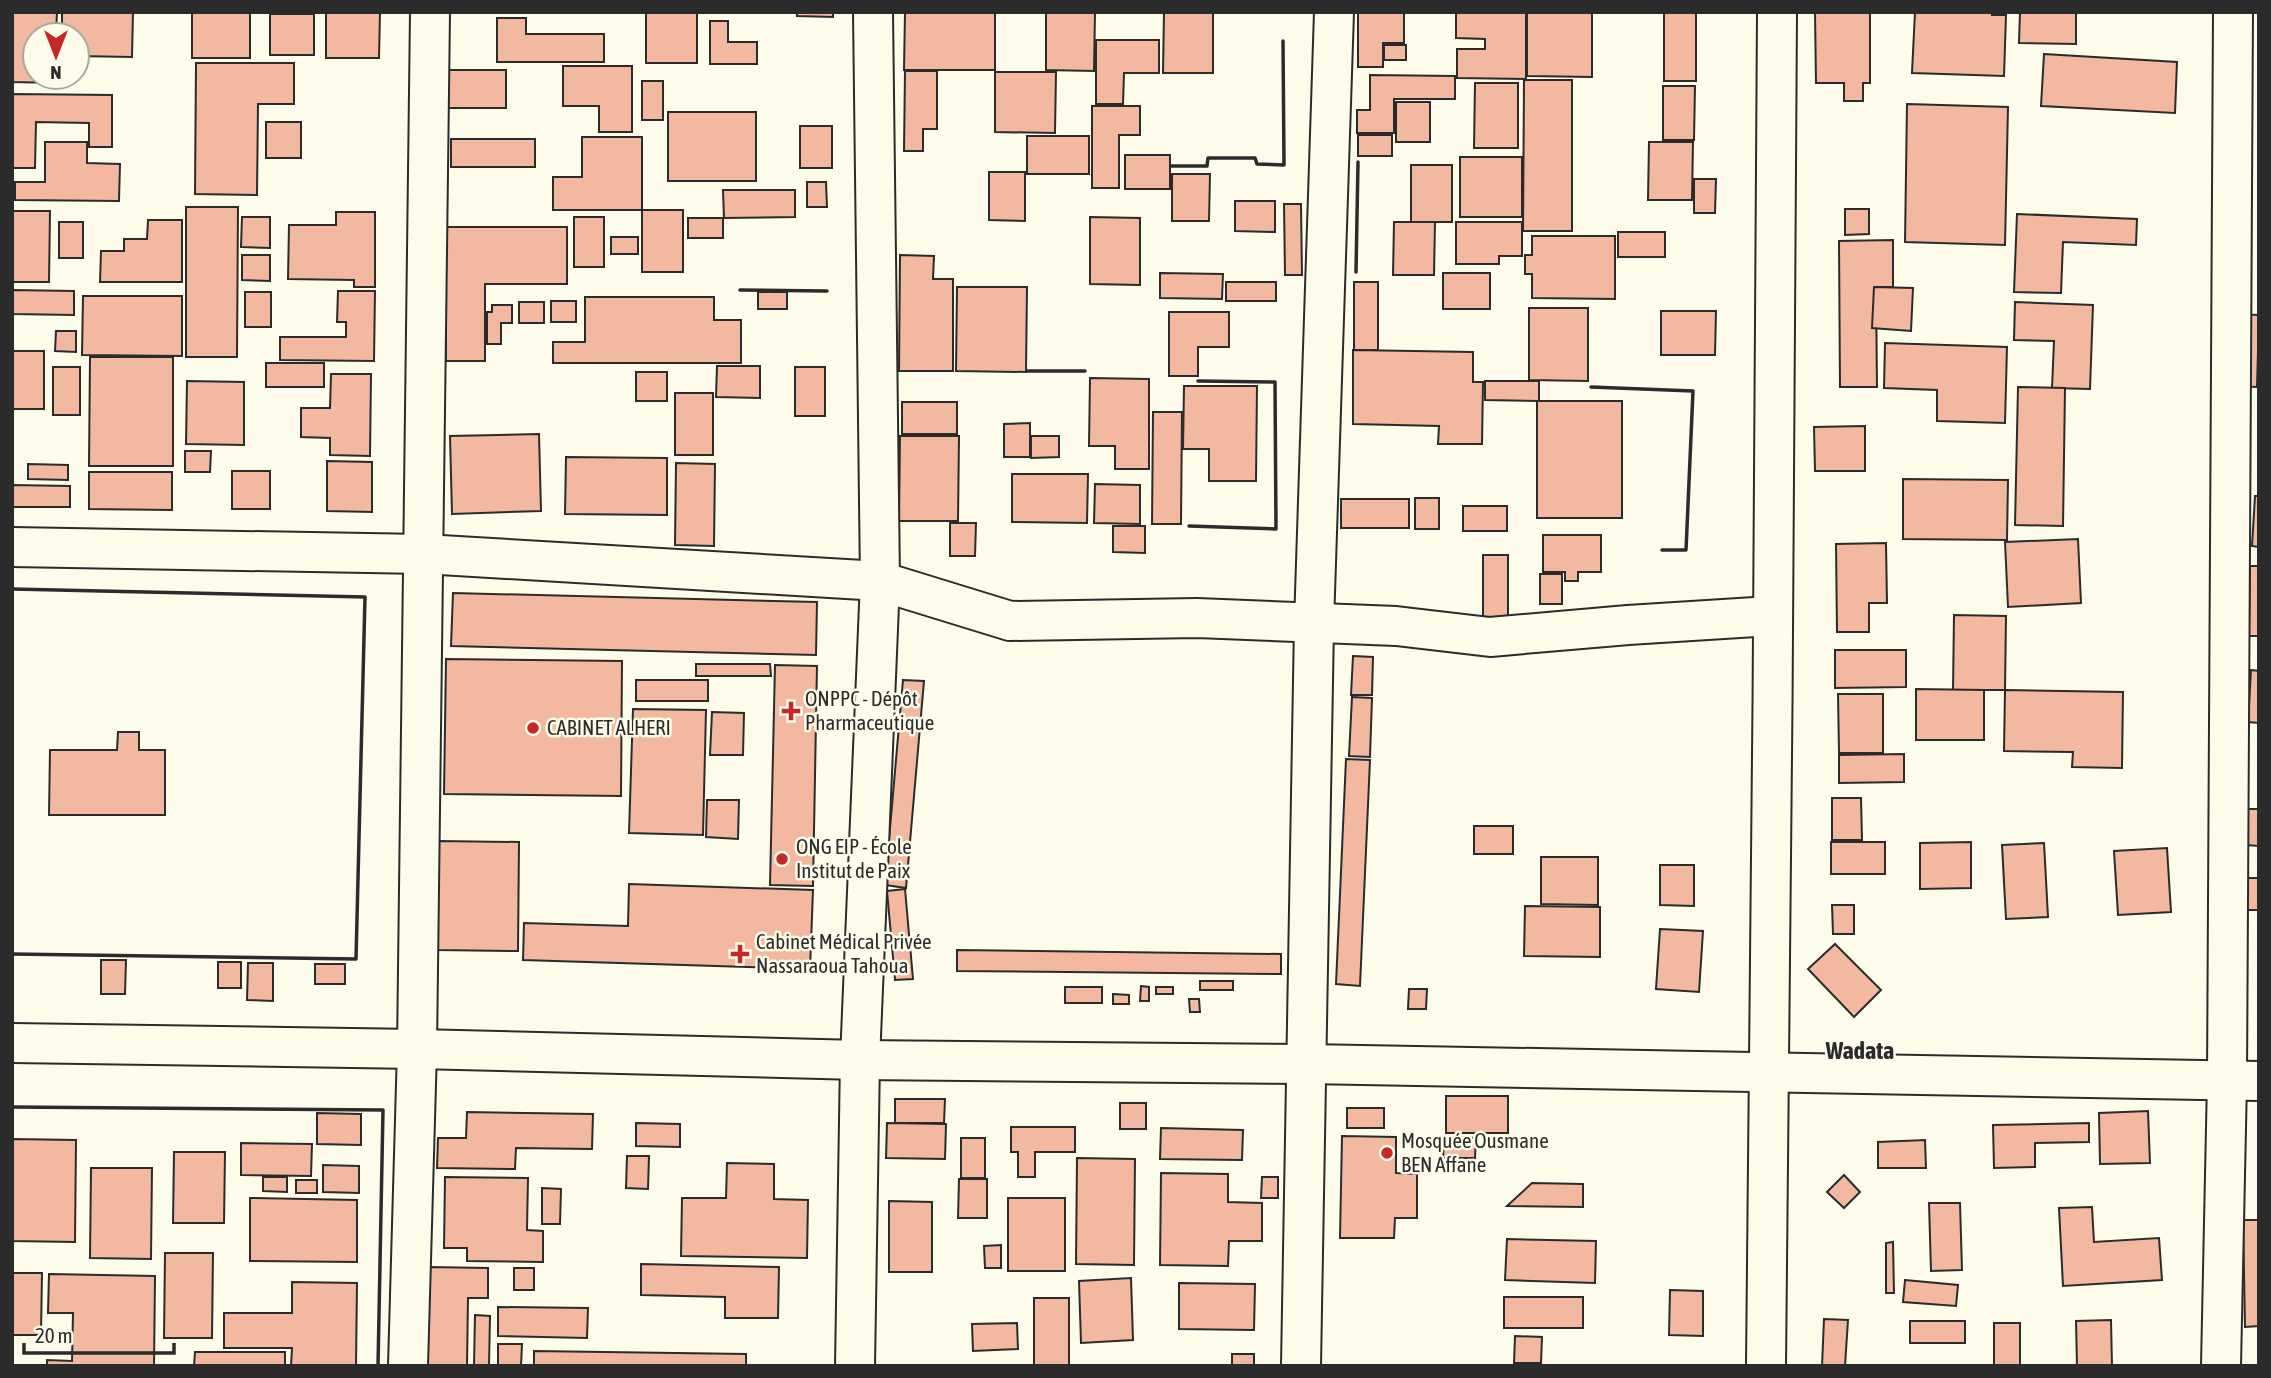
<svg xmlns="http://www.w3.org/2000/svg" width="2271" height="1378" font-family="'Asap Condensed',sans-serif">
<style>
.building{fill:#f2b8a0;stroke:#2b2b2b;stroke-width:2}
.lines{fill:none;stroke-linecap:round;stroke-linejoin:round}
.street-casing{stroke:#2b2b2b;stroke-width:42}
.street{stroke:#fdfbea;stroke-width:38}
.wall{stroke:#2b2b2b;stroke-width:3.5}
.poi-dot{fill:#c62828;stroke:#fdfbea;stroke-width:2.5}
.labels{text-anchor:middle;stroke-width:5;stroke-linejoin:round;paint-order:stroke}
.poi-label{font-size:21px;fill:#2b2b2b;stroke:#fdfbea;text-anchor:start}
.quarter-label{font-size:24px;font-weight:bold;fill:#2b2b2b;stroke:#fdfbea}
</style>
<rect width="100%" height="100%" fill="#fdfbea"/>
<g class="building">
<polygon points="12,12 57,12 56,35 35,35 35,77 56,77 56,83 12,82"/>
<polygon points="62,12 133,12 132,57 77,56 77,35 62,35"/>
<rect x="192" y="12" width="58" height="46"/>
<polygon points="326,12 380,12 379,58 326,58"/>
<rect x="646" y="12" width="51" height="51"/>
<polygon points="797,12 833,12 833,17 797,16"/>
<polygon points="905,12 995,12 995,70 904,70"/>
<polygon points="1046,12 1095,12 1094,71 1046,70"/>
<polygon points="1164,12 1213,12 1213,73 1163,73"/>
<polygon points="1358,12 1404,12 1404,43 1383,43 1383,67 1358,67"/>
<polygon points="1526,12 1526,79 1457,78 1457,49 1485,49 1485,39 1456,38 1456,13"/>
<polygon points="1527,12 1592,12 1592,77 1527,76"/>
<rect x="1664" y="12" width="32" height="69"/>
<polygon points="1815,12 1870,12 1870,83 1863,83 1863,101 1844,101 1844,83 1816,83"/>
<polygon points="1915,12 1992,12 1992,15 2006,15 2004,76 1912,73"/>
<polygon points="2020,12 2076,12 2076,44 2019,43"/>
<rect x="270" y="14" width="44" height="41"/>
<polygon points="497,18 526,18 526,34 604,34 604,62 497,62"/>
<polygon points="710,21 728,21 728,42 757,42 757,64 710,64"/>
<polygon points="1096,40 1159,40 1159,73 1124,73 1123,104 1096,104"/>
<rect x="1384" y="45" width="22" height="15"/>
<polygon points="2044,54 2177,62 2175,113 2041,106"/>
<polygon points="196,63 294,63 294,104 258,104 257,195 195,194"/>
<polygon points="563,66 632,66 632,132 599,132 599,106 563,106"/>
<rect x="447" y="70" width="59" height="38"/>
<polygon points="905,71 937,71 937,129 923,129 923,151 904,151"/>
<polygon points="995,72 1056,72 1055,133 995,132"/>
<polygon points="1370,75 1455,76 1455,99 1394,99 1394,133 1357,133 1357,110 1370,110"/>
<polygon points="1524,80 1572,80 1572,231 1523,231"/>
<rect x="642" y="81" width="21" height="39"/>
<polygon points="1475,83 1518,83 1518,148 1474,148"/>
<polygon points="1663,86 1695,86 1694,140 1663,140"/>
<polygon points="12,94 112,95 112,147 89,147 89,123 36,122 35,168 12,168"/>
<rect x="1396" y="102" width="34" height="40"/>
<polygon points="1907,104 2008,107 2005,245 1905,242"/>
<polygon points="1092,106 1140,106 1140,135 1119,135 1119,188 1092,188"/>
<rect x="668" y="112" width="88" height="69"/>
<rect x="266" y="122" width="35" height="36"/>
<rect x="800" y="126" width="32" height="42"/>
<rect x="1358" y="135" width="34" height="21"/>
<rect x="1027" y="136" width="62" height="38"/>
<polygon points="582,137 642,137 642,210 553,210 553,177 582,177"/>
<rect x="451" y="139" width="84" height="28"/>
<polygon points="45,142 87,142 87,163 120,164 119,201 15,200 15,182 45,182"/>
<polygon points="1649,142 1693,142 1692,200 1648,200"/>
<rect x="1125" y="155" width="45" height="34"/>
<rect x="1460" y="157" width="62" height="60"/>
<rect x="1411" y="165" width="41" height="57"/>
<polygon points="989,172 1025,172 1025,221 989,220"/>
<polygon points="1172,174 1210,174 1209,221 1172,221"/>
<polygon points="1694,179 1716,179 1715,213 1694,213"/>
<polygon points="807,182 826,182 827,207 807,207"/>
<polygon points="723,190 795,190 795,217 724,218"/>
<polygon points="1235,201 1275,201 1275,232 1235,231"/>
<polygon points="1284,204 1301,204 1302,275 1285,275"/>
<polygon points="186,207 238,207 237,357 186,357"/>
<polygon points="1845,209 1869,209 1869,234 1845,235"/>
<rect x="642" y="210" width="41" height="62"/>
<polygon points="12,211 50,211 49,282 12,282"/>
<polygon points="336,212 375,212 375,287 354,287 354,280 288,279 289,225 336,225"/>
<polygon points="2017,214 2137,219 2136,245 2063,242 2061,293 2014,292"/>
<polygon points="242,217 270,217 270,248 241,247"/>
<rect x="574" y="217" width="30" height="50"/>
<polygon points="1090,217 1140,218 1140,285 1090,284"/>
<rect x="688" y="218" width="35" height="20"/>
<polygon points="148,220 182,220 182,282 100,282 101,251 124,251 124,239 147,239"/>
<rect x="59" y="222" width="24" height="36"/>
<polygon points="1394,222 1435,222 1434,275 1393,275"/>
<polygon points="1456,222 1522,222 1522,256 1499,256 1499,264 1456,264"/>
<polygon points="446,227 567,227 567,284 485,284 485,361 446,361"/>
<rect x="1618" y="232" width="47" height="25"/>
<polygon points="1532,236 1615,236 1615,299 1532,298 1532,274 1525,274 1525,255 1532,255"/>
<rect x="611" y="237" width="27" height="17"/>
<polygon points="1893,240 1893,287 1876,287 1877,387 1840,387 1839,241"/>
<polygon points="242,255 270,255 270,281 242,280"/>
<polygon points="900,255 934,256 933,279 953,279 953,371 899,371"/>
<polygon points="1160,273 1223,274 1222,299 1160,298"/>
<rect x="1443" y="273" width="47" height="36"/>
<rect x="1226" y="282" width="50" height="19"/>
<rect x="1354" y="282" width="24" height="68"/>
<polygon points="957,287 1027,287 1026,372 956,371"/>
<polygon points="1874,287 1913,288 1911,331 1872,328"/>
<polygon points="12,290 74,291 74,315 12,314"/>
<polygon points="338,291 375,291 374,361 280,360 280,337 346,337 346,322 337,322"/>
<rect x="245" y="292" width="26" height="35"/>
<rect x="758" y="292" width="29" height="17"/>
<polygon points="83,296 182,296 182,356 82,355"/>
<polygon points="585,297 714,297 714,320 741,320 741,363 553,363 553,342 585,342"/>
<rect x="551" y="301" width="25" height="21"/>
<rect x="519" y="302" width="25" height="21"/>
<polygon points="2015,302 2093,305 2090,389 2052,388 2054,341 2014,340"/>
<polygon points="492,305 512,305 512,323 501,323 501,344 487,344 487,312 492,312"/>
<polygon points="1529,308 1588,308 1588,381 1529,380"/>
<polygon points="1661,311 1716,311 1715,355 1661,355"/>
<polygon points="1169,312 1229,312 1229,347 1198,347 1198,376 1169,376"/>
<polygon points="2235,314 2259,315 2257,387 2231,386"/>
<polygon points="56,331 76,331 76,352 55,351"/>
<polygon points="1885,343 2007,347 2005,423 1937,421 1937,390 1884,388"/>
<polygon points="1353,350 1473,352 1473,382 1483,382 1482,444 1438,444 1439,426 1353,424"/>
<rect x="12" y="351" width="32" height="58"/>
<polygon points="90,357 173,357 173,466 89,466"/>
<rect x="266" y="363" width="58" height="24"/>
<polygon points="717,366 760,366 760,398 716,397"/>
<rect x="53" y="367" width="27" height="48"/>
<rect x="795" y="367" width="30" height="49"/>
<rect x="636" y="372" width="31" height="29"/>
<polygon points="331,374 371,374 370,456 330,455 330,438 301,437 301,408 330,408"/>
<polygon points="1090,378 1149,379 1149,469 1115,469 1115,446 1089,446"/>
<polygon points="187,381 244,382 244,445 186,444"/>
<polygon points="1485,381 1539,381 1539,401 1485,400"/>
<polygon points="1184,386 1257,386 1256,481 1209,481 1209,449 1183,449"/>
<polygon points="2018,387 2065,388 2063,526 2015,525"/>
<rect x="675" y="393" width="38" height="62"/>
<rect x="1537" y="401" width="85" height="117"/>
<rect x="902" y="402" width="55" height="32"/>
<polygon points="1153,412 1182,412 1181,524 1152,524"/>
<polygon points="1030,423 1030,457 1004,457 1004,424"/>
<polygon points="1865,426 1865,471 1815,471 1814,427"/>
<polygon points="539,434 541,511 452,514 450,436"/>
<polygon points="900,436 959,436 958,521 899,521"/>
<polygon points="1031,436 1059,436 1059,457 1031,458"/>
<polygon points="185,451 211,451 210,472 185,472"/>
<polygon points="566,457 667,458 667,515 565,514"/>
<polygon points="327,461 372,462 372,512 327,511"/>
<polygon points="676,463 715,464 714,546 675,545"/>
<polygon points="28,464 68,465 68,480 28,479"/>
<rect x="232" y="471" width="38" height="38"/>
<polygon points="89,472 172,472 172,510 89,509"/>
<polygon points="1012,474 1088,474 1087,523 1012,522"/>
<polygon points="1903,479 2008,480 2007,540 1903,539"/>
<polygon points="1095,484 1140,485 1140,524 1094,523"/>
<polygon points="12,485 70,486 70,507 12,507"/>
<polygon points="2255,496 2259,496 2259,547 2252,546"/>
<rect x="1415" y="498" width="24" height="31"/>
<rect x="1341" y="499" width="68" height="29"/>
<rect x="1463" y="506" width="44" height="25"/>
<polygon points="950,523 976,523 975,556 950,556"/>
<polygon points="1113,526 1145,526 1145,553 1113,552"/>
<polygon points="1543,535 1601,535 1601,572 1578,572 1578,581 1565,581 1565,572 1543,572"/>
<polygon points="2078,539 2081,603 2008,607 2005,542"/>
<polygon points="1886,543 1887,603 1869,603 1869,632 1837,632 1836,544"/>
<polygon points="1483,555 1508,555 1508,618 1483,617"/>
<polygon points="2250,566 2259,566 2259,636 2249,636"/>
<rect x="1540" y="574" width="22" height="30"/>
<polygon points="453,593 817,602 816,655 451,646"/>
<polygon points="1954,615 2006,616 2005,690 1953,690"/>
<polygon points="1835,650 1906,650 1906,687 1835,688"/>
<polygon points="1353,656 1373,657 1372,695 1351,695"/>
<polygon points="446,659 622,661 621,796 444,794"/>
<polygon points="696,664 770,664 771,676 696,676"/>
<polygon points="775,665 817,666 813,886 770,885"/>
<polygon points="2251,670 2259,671 2259,723 2248,722"/>
<rect x="636" y="680" width="72" height="21"/>
<polygon points="903,680 924,681 906,888 885,885"/>
<polygon points="1916,689 1984,690 1984,740 1916,740"/>
<polygon points="2005,690 2123,692 2122,768 2072,767 2073,752 2004,751"/>
<polygon points="1838,694 1883,694 1883,753 1839,753"/>
<polygon points="1352,697 1372,698 1370,757 1349,756"/>
<polygon points="633,709 706,710 703,835 629,833"/>
<polygon points="712,712 744,713 743,755 710,755"/>
<polygon points="118,732 139,732 139,750 165,750 165,815 49,815 50,750 117,750"/>
<polygon points="1904,754 1904,782 1839,783 1839,755"/>
<polygon points="1346,759 1370,760 1360,986 1336,984"/>
<polygon points="1832,798 1861,798 1862,840 1832,840"/>
<polygon points="707,800 739,800 738,839 706,837"/>
<polygon points="2247,809 2259,809 2259,846 2246,845"/>
<rect x="1474" y="826" width="39" height="28"/>
<polygon points="438,841 519,842 518,951 437,950"/>
<rect x="1831" y="842" width="54" height="32"/>
<polygon points="1971,842 1971,888 1920,889 1920,843"/>
<polygon points="2044,843 2048,917 2006,919 2002,845"/>
<polygon points="2167,848 2171,912 2118,915 2114,851"/>
<polygon points="1541,857 1598,857 1598,905 1541,904"/>
<polygon points="1660,865 1694,865 1694,906 1660,905"/>
<rect x="2243" y="878" width="16" height="32"/>
<polygon points="629,884 813,890 810,969 523,960 524,923 628,926"/>
<polygon points="905,889 913,979 895,980 887,891"/>
<polygon points="1832,905 1854,905 1854,934 1833,934"/>
<polygon points="1525,906 1600,907 1600,957 1524,956"/>
<polygon points="1660,929 1703,931 1699,992 1656,989"/>
<polygon points="1835,944 1881,990 1854,1017 1808,969"/>
<polygon points="957,950 1281,954 1281,974 957,971"/>
<polygon points="101,960 126,960 125,994 101,994"/>
<rect x="218" y="962" width="23" height="26"/>
<polygon points="248,963 273,963 273,1001 247,1000"/>
<rect x="315" y="964" width="30" height="20"/>
<rect x="1200" y="981" width="33" height="9"/>
<polygon points="1141,986 1149,987 1149,1001 1140,1001"/>
<rect x="1065" y="987" width="37" height="16"/>
<rect x="1156" y="987" width="17" height="7"/>
<polygon points="1409,989 1427,989 1426,1009 1408,1009"/>
<polygon points="1113,994 1129,995 1129,1004 1113,1004"/>
<polygon points="1189,999 1199,999 1200,1012 1190,1012"/>
<rect x="1446" y="1096" width="62" height="37"/>
<polygon points="895,1099 945,1099 944,1123 895,1123"/>
<rect x="1120" y="1103" width="26" height="26"/>
<rect x="1347" y="1108" width="37" height="20"/>
<polygon points="2148,1111 2150,1163 2100,1164 2099,1113"/>
<polygon points="467,1112 593,1114 592,1149 516,1148 515,1169 437,1168 438,1138 466,1138"/>
<polygon points="317,1113 361,1114 361,1145 317,1144"/>
<polygon points="636,1123 680,1124 680,1147 636,1146"/>
<polygon points="887,1123 946,1124 945,1159 886,1158"/>
<polygon points="2089,1123 2089,1142 2035,1143 2035,1167 1994,1168 1993,1125"/>
<polygon points="1011,1127 1075,1127 1075,1152 1035,1152 1035,1177 1018,1177 1018,1152 1011,1152"/>
<polygon points="1161,1128 1243,1130 1242,1160 1160,1159"/>
<polygon points="1342,1136 1396,1137 1396,1173 1417,1174 1417,1218 1395,1218 1394,1238 1340,1238"/>
<polygon points="1444,1137 1476,1138 1475,1158 1443,1158"/>
<rect x="961" y="1138" width="24" height="40"/>
<polygon points="12,1139 76,1140 75,1242 12,1241"/>
<polygon points="1925,1140 1926,1168 1878,1168 1878,1142"/>
<polygon points="241,1143 312,1144 311,1176 241,1175"/>
<polygon points="174,1152 225,1152 224,1223 173,1223"/>
<polygon points="627,1156 649,1156 648,1189 626,1188"/>
<polygon points="1077,1158 1135,1159 1134,1265 1076,1264"/>
<polygon points="727,1163 774,1164 774,1199 808,1200 807,1258 681,1256 682,1198 726,1198"/>
<polygon points="323,1165 359,1166 359,1193 323,1192"/>
<polygon points="91,1168 152,1168 151,1259 90,1258"/>
<polygon points="1161,1173 1228,1174 1228,1202 1262,1203 1262,1241 1229,1241 1228,1266 1160,1265"/>
<polygon points="1844,1175 1860,1192 1844,1208 1827,1192"/>
<polygon points="263,1177 287,1177 287,1192 263,1191"/>
<polygon points="445,1177 528,1178 527,1230 543,1231 543,1262 467,1261 467,1248 444,1248"/>
<polygon points="1262,1177 1278,1177 1278,1198 1261,1198"/>
<polygon points="959,1179 987,1179 987,1218 958,1218"/>
<rect x="296" y="1180" width="21" height="13"/>
<polygon points="1532,1183 1583,1184 1583,1207 1507,1206"/>
<polygon points="542,1188 561,1189 560,1224 542,1224"/>
<polygon points="250,1198 357,1200 357,1262 250,1261"/>
<rect x="1008" y="1198" width="57" height="73"/>
<polygon points="889,1201 932,1202 932,1272 889,1272"/>
<polygon points="1929,1203 1960,1203 1962,1270 1931,1271"/>
<polygon points="2092,1207 2094,1242 2159,1238 2162,1280 2063,1286 2059,1208"/>
<polygon points="2243,1220 2259,1220 2259,1326 2245,1327"/>
<polygon points="1507,1239 1596,1241 1595,1283 1505,1280"/>
<polygon points="1893,1242 1894,1293 1886,1293 1886,1243"/>
<polygon points="1001,1245 1001,1268 985,1268 984,1246"/>
<polygon points="165,1253 213,1253 212,1338 164,1338"/>
<polygon points="641,1264 779,1267 778,1318 725,1318 725,1297 641,1295"/>
<polygon points="428,1267 488,1268 488,1298 468,1298 467,1366 426,1366"/>
<rect x="514" y="1268" width="20" height="22"/>
<polygon points="12,1273 42,1273 41,1335 12,1335"/>
<polygon points="49,1274 155,1276 154,1366 47,1366 47,1360 72,1361 73,1313 48,1313"/>
<polygon points="1131,1278 1133,1340 1081,1343 1079,1281"/>
<polygon points="1905,1280 1958,1285 1956,1306 1903,1302"/>
<polygon points="292,1282 357,1283 356,1366 291,1366 292,1348 224,1348 224,1313 292,1313"/>
<polygon points="1179,1283 1255,1284 1254,1330 1179,1329"/>
<polygon points="1670,1290 1703,1291 1703,1336 1669,1335"/>
<rect x="1504" y="1297" width="79" height="31"/>
<rect x="1034" y="1298" width="35" height="68"/>
<polygon points="498,1307 588,1308 587,1338 498,1336"/>
<polygon points="475,1315 490,1316 489,1366 474,1365"/>
<polygon points="1824,1319 1848,1320 1845,1366 1822,1366"/>
<polygon points="2111,1320 2112,1366 2077,1366 2076,1321"/>
<rect x="1910" y="1321" width="55" height="22"/>
<polygon points="1017,1323 1018,1349 973,1351 972,1324"/>
<rect x="1994" y="1323" width="26" height="43"/>
<polygon points="1515,1336 1542,1337 1541,1363 1514,1363"/>
<polygon points="498,1344 522,1344 521,1366 498,1366"/>
<polygon points="534,1351 746,1354 746,1366 534,1366"/>
<polygon points="195,1352 285,1352 285,1366 194,1366"/>
<rect x="1232" y="1354" width="22" height="12"/>
</g>
<g class="lines">
<g class="street-casing">
<g id="street">
<polyline points="12,547 424,554 880,581 1010,621 1197,618 1396,626 1490,637 1628,625 1771,616"/>
<polyline points="12,1043 417,1049 860,1060 1307,1064 2259,1081"/>
<polyline points="408,1366 417,1049 430,12"/>
<polyline points="855,1366 860,1060 880,581 873,12"/>
<polyline points="1301,1366 1314,624 1334,12"/>
<path d="M1766,1366C1773,915 1773,463 1777,12"/>
<polyline points="2221,1366 2227,1080 2233,12"/>
</g>
</g>
<use href="#street" class="street"/>
<g class="wall">
<polyline points="1171,166 1207,166 1208,158 1255,158 1257,164 1284,165 1283,41"/>
<polyline points="1356,272 1358,162"/>
<polyline points="740,290 827,291"/>
<polyline points="1027,371 1085,371"/>
<polyline points="1591,387 1693,391 1686,550 1662,550"/>
<polyline points="1189,526 1276,529 1275,382 1198,381"/>
<polyline points="12,589 365,597 356,959 12,954"/>
<polyline points="12,1107 383,1110 378,1366"/>
</g>
</g>
<g class="poi-dot">
<path d="M787.5 700.5h7v7h7v7h-7v7h-7v-7h-7v-7h7z"/>
<circle cx="533" cy="728" r="7"/>
<circle cx="782" cy="859" r="7"/>
<path d="M736.5 943.5h7v7h7v7h-7v7h-7v-7h-7v-7h7z"/>
<circle cx="1387" cy="1153" r="7"/>
</g>
<g class="labels">
<g class="poi-label">
<text x="805" y="706">ONPPC - Dépôt<tspan x="805" dy="24">Pharmaceutique</tspan></text>
<text x="547" y="735">CABINET ALHERI</text>
<text x="796" y="854">ONG EIP - École<tspan x="796" dy="24">Institut de Paix</tspan></text>
<text x="756" y="949">Cabinet Médical Privée<tspan x="756" dy="24">Nassaraoua Tahoua</tspan></text>
<text x="1401" y="1148">Mosquée Ousmane<tspan x="1401" dy="24">BEN Affane</tspan></text>
</g>
<g class="quarter-label">
<text x="1860" y="1059">Wadata</text>
</g>
</g>
<rect width="2271" height="1378" fill="none" stroke="#2b2b2b" stroke-width="28"/>
<g transform="translate(56 56) rotate(180)"><circle r="33" fill="#fdfbea" stroke="#a9a89e" stroke-width="2"/>
<path d="M0-5L12 26L0 18L-12 26Z" fill="#c62828"/>
<text y="-10" font-size="19" font-weight="bold" text-anchor="middle" fill="#2b2b2b">N</text>
</g>
<path d="M24 1343v10h150v-10" fill="none" stroke="#2b2b2b" stroke-width="3.5"/>
<text x="35" y="1343" font-size="21" fill="#2b2b2b" stroke="#fdfbea" stroke-width="5" paint-order="stroke">20 m</text>
</svg>
